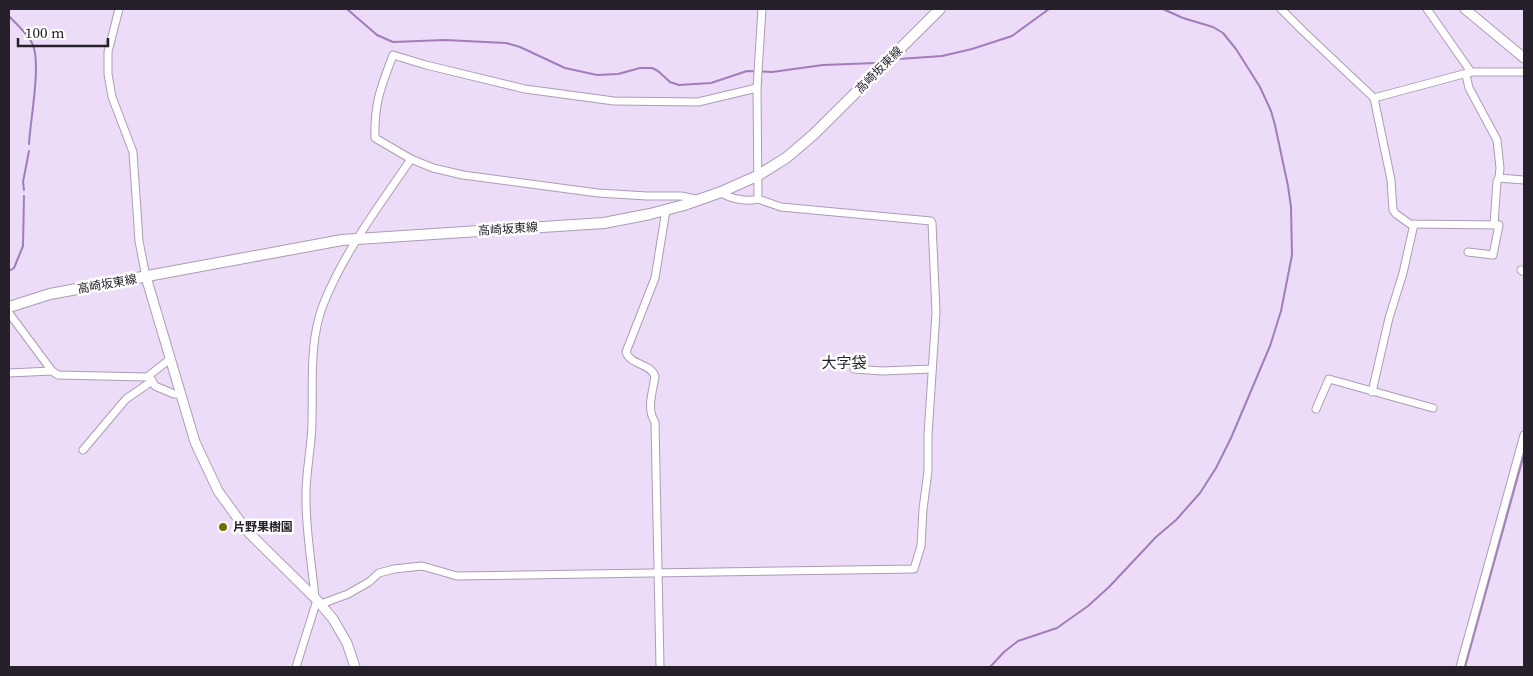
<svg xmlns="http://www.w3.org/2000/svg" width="1533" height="676" font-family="'Source Serif 4','Noto Sans JP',serif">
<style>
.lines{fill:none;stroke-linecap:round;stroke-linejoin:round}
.stream{stroke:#a37cba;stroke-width:2}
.minor-casing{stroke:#ac9cb6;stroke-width:9}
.tertiary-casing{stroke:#ac9cb6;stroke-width:11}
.secondary-casing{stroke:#ac9cb6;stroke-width:12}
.minor{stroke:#fff;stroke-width:7}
.tertiary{stroke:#fff;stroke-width:9}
.secondary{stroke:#fff;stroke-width:10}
.poi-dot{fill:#766c06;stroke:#fff;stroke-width:2}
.labels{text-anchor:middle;stroke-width:5;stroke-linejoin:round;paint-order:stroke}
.street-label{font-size:12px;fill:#26202a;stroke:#fff}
.poi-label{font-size:12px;font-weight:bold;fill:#26202a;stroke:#fff;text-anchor:start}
.quarter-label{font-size:15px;fill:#26202a;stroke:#fff}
</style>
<rect width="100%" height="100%" fill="#eddcf8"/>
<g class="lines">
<g class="stream">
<polyline points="347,9 377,35 393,42 445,40 506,43 520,47 565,68 597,75 618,74 640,68 652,68 658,71 670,82 679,85 711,83 747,71 772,72 823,65 876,63"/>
<path d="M9,16C16,24 27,33 32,43C42,62 30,121 29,144"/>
<polyline points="899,59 942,56 972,49 1012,36 1049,9"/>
<polyline points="24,190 23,182 29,151"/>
<polyline points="9,271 14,268 23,246 24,196"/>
<polyline points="990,667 1004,652 1018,641 1057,628 1088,606 1109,587 1156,537 1176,520 1200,493 1216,468 1231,438 1270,346 1281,311 1292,255 1291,207 1288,186 1275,125 1271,111 1260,87 1236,49 1223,33 1213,27 1183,18 1163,9"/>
<polyline points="1465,667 1524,454"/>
</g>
<g class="minor-casing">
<g id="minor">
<polyline points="119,9 108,52 108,74 112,97 133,152 139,241 146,277"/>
<polyline points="1281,9 1304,32 1374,98 1391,180 1393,210 1396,214 1410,224 1499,225 1493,255 1468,252"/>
<polyline points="1427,9 1471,72"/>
<polyline points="1466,75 1469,88 1497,140 1500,168 1499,178 1497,181 1494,224"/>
<polyline points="1374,98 1471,72 1524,72"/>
<polyline points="1499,178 1524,180"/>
<path d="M721,192C728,199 749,202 758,199"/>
<path d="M700,200L681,196H647L598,193L463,175L433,168L411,159L375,138C374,103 381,87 393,55L426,65L525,89L614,101L698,102L757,88"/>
<polyline points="1521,270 1524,272"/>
<polyline points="9,313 52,371 58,375 147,377 170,359"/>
<polyline points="854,369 882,371 932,369"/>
<polyline points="9,373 52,371"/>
<polyline points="150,377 155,386 174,394 180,394"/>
<polyline points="1372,392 1389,318 1403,273 1414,224"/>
<polyline points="1316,409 1329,379 1433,408"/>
<polyline points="83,450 126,399 152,381"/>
<path d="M315,598C312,565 306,532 306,500C305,473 312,448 312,421C313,382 309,342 323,305C344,252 379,206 411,159"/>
<polyline points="321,604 348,594 369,582 379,573 394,569 422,566 457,576 914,569 921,546 923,509 928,471 928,435 936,312 932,223 931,221 781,207 758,199 757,88 762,9"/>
<polyline points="296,667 317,600"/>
<path d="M660,667L655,422C646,409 653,391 655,376C650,363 630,365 626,352L655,278L666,210"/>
<polyline points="1460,667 1524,435"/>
</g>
</g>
<g class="tertiary-casing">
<g id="tertiary">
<polyline points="1465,9 1524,58"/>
<polyline points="146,277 195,442 218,491 247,531 317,600 333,619 347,643 355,667"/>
</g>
</g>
<g class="secondary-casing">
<polyline id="secondary" points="9,307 50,294 342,240 604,223 650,214 684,205 721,192 757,176 786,158 813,135 940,9"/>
</g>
<use href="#minor" class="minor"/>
<use href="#tertiary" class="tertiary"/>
<use href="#secondary" class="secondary"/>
</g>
<circle class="poi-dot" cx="223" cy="527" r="5"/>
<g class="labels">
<g class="street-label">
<text transform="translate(879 70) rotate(-45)" y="4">高崎坂東線</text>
<text transform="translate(508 229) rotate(-4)" y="4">高崎坂東線</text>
<text transform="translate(107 284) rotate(-10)" y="4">高崎坂東線</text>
</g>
<g class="poi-label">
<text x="233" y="531">片野果樹園</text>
</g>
<g class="quarter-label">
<text x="844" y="368">大字袋</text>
</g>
</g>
<rect width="1533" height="676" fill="none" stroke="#26202a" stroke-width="20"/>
<path d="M18 38v8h90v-8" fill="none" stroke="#26202a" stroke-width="2.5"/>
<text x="25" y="38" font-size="15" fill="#26202a" stroke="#ffffff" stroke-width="4" paint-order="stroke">100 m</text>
</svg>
